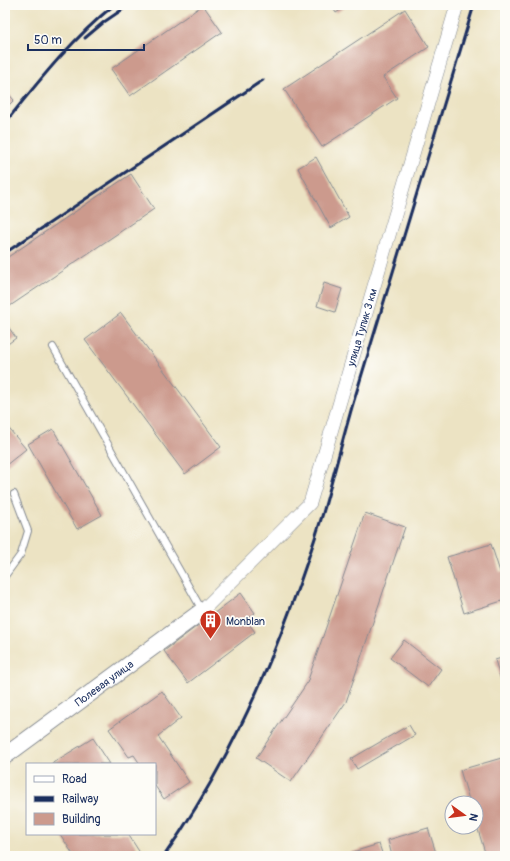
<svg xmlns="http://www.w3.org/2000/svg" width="510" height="861" viewBox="0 0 510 861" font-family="Pangolin,sans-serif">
<rect width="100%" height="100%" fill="#fdfcf7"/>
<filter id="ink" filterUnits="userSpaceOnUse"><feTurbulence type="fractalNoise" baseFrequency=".025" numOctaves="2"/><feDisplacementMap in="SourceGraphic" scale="8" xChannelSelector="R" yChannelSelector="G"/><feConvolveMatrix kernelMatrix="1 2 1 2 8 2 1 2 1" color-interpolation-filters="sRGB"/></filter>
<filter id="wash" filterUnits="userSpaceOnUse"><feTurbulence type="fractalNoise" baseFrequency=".012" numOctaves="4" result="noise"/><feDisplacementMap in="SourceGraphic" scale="16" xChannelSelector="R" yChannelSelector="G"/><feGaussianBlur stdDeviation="0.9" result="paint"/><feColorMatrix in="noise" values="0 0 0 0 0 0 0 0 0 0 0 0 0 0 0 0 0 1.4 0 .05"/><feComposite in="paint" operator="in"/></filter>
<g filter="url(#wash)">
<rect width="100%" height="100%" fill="#ece3c3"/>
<g id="blocks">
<g fill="#cc9a8d">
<polygon points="203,5 222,32 130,96 111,69"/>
<polygon points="331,5 348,5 336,13"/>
<polygon points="405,9 429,47 383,77 397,98 322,147 284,89"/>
<polygon points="5,90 14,100 5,109"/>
<polygon points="316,157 349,217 331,228 298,168"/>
<polygon points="131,174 154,209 7,308 5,305 5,259"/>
<polygon points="324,283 342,289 335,312 317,306"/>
<polygon points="121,313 221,447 185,474 85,340"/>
<polygon points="5,322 16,338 5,346"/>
<polygon points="5,424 26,449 5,466"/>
<polygon points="53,429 102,515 77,529 28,444"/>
<polygon points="365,513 405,527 346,702 291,782 256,758 307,683"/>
<polygon points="491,544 500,572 505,570 505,600 464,613 447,557"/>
<polygon points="241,593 255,613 246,620 255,632 188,683 164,651"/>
<polygon points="404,640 441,669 428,687 390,658"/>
<polygon points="505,657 505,694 495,660"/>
<polygon points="162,691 181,718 158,736 189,782 164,799 155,786 155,764 140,764 134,755 129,757 109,729"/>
<polygon points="409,725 415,735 357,769 351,759"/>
<polygon points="93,738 110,764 51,764"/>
<polygon points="505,757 505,856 486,856 476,823 476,803 470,803 460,770"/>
<polygon points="428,828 437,856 392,856 388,840"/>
<polygon points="60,834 128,834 142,856 74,856"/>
<polygon points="379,844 383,856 340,856"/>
</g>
</g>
</g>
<g filter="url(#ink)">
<use href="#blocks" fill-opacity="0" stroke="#848990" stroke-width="1"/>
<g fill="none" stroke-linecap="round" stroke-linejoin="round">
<defs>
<g id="service">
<polyline points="53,347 202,610"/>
<polyline points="5,576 21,554 28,531 14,494"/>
</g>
<g id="minor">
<path id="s1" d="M202,611L310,503L457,5"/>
</g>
<g id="tertiary">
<path id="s2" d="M5,756L202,611"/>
</g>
</defs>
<use href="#service" stroke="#848990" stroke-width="8"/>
<use href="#minor" stroke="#848990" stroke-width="14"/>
<use href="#tertiary" stroke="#848990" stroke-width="18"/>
<use href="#service" stroke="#fff" stroke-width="6"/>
<use href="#minor" stroke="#fff" stroke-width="13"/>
<use href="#tertiary" stroke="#fff" stroke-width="16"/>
<g stroke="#1b2f5e" stroke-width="3">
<polyline points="85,38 104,22 129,5"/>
<path d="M5,123C39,81 72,39 114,5"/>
<polyline points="5,253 263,80"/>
<path d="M164,856C238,751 285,635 323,513C333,478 342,442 352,407C393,273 434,139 474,5"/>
</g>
</g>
</g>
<defs>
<symbol id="building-pin" viewBox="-11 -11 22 30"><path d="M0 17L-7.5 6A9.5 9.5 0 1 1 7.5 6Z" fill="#c8321e" stroke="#fdfcf7"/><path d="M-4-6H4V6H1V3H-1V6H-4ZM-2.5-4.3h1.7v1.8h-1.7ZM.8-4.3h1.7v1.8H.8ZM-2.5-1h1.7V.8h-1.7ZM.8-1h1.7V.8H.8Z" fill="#fff"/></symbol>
</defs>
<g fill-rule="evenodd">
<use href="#building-pin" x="198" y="608" width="25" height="34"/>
</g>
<g text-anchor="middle" stroke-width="3.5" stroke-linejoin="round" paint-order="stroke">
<g font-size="11" fill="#1b2f5e" stroke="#fdfcf7">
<text dy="4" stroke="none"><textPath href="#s1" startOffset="336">улица Тупик 3 км</textPath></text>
<text dy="4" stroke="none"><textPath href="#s2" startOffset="123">Полевая улица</textPath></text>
</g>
<g font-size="11" fill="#1b2f5e" stroke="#fdfcf7" text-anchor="start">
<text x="226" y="625">Monblan</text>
</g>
</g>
<rect width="510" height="861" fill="none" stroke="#fdfcf7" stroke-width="20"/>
<rect x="26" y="763" width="130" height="72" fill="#fdfcf7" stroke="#a3aaba"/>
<rect x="34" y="776" width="20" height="6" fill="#ffffff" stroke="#a3aaba"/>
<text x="62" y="783" font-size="12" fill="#1b2f5e">Road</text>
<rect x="34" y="796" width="20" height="6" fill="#1b2f5e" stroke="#a3aaba"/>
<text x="62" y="803" font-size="12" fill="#1b2f5e">Railway</text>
<rect x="34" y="813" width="20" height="12" fill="#cc9a8d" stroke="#a3aaba"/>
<text x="62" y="823" font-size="12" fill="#1b2f5e">Building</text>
<g transform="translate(464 815) rotate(104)"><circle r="19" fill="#fdfcf7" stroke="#a3aaba"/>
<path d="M0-3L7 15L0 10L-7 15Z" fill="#c8321e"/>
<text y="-6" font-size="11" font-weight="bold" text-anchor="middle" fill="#1b2f5e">N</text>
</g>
<path d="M28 44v6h116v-6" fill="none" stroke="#1b2f5e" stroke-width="2"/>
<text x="34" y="44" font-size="12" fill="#1b2f5e" stroke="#fdfcf7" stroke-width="3" paint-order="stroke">50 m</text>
</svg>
